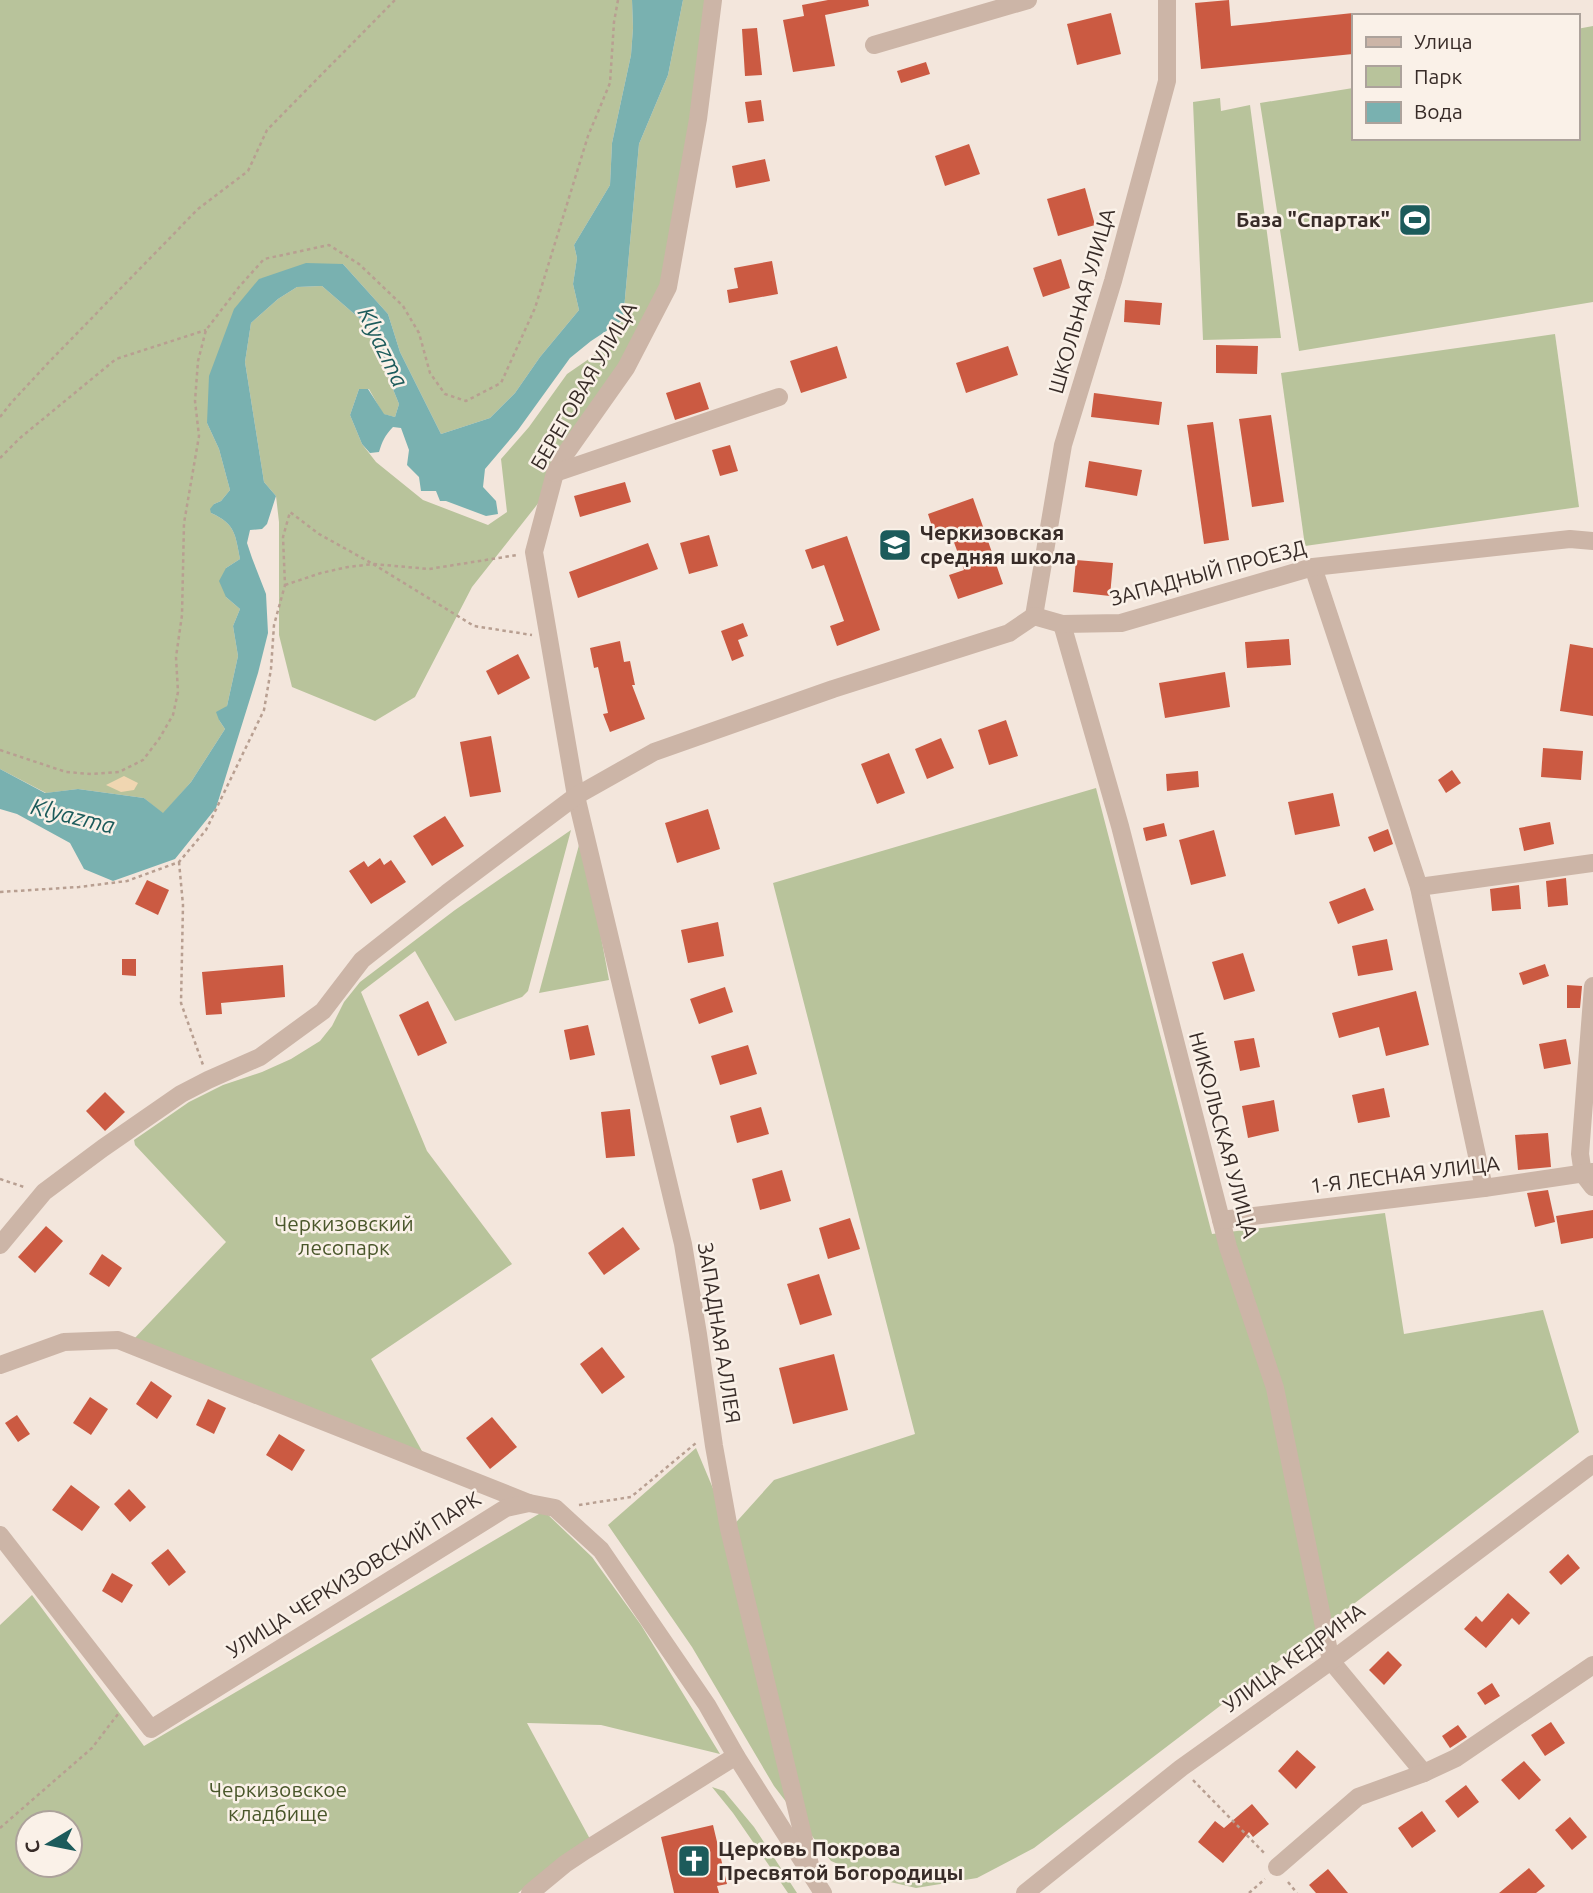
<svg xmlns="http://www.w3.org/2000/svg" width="1593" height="1893" viewBox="0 0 1593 1893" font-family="Ubuntu,sans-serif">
<rect width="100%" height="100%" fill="#f3e6dc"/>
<g fill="#b8c39b" fill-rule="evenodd">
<path d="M0,0H632L633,28L631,55L612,143L610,185L574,245L577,258L573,284L579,310L540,357L515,393L490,418L441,434L400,352L388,314L343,264L260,279L207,423L219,449L230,490L221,501L214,504L211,513C236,524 235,535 240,559L226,568V597L240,609L233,626L238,656L227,706L219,720L225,729L191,782L163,814L144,798L78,789L46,793L0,769Z"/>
<polygon points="683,0 711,0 668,287 570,463 472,587 415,697 375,721 292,687 279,635 279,522 276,496 264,482 245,362 251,323 278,299 297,287 322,286 367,325 399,404 395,417 383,414 369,389 359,389 350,415 362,444 376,462 423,500 488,525 507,512 501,459 529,427 567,374 599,352 623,320 639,144 668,75"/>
<polygon points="1593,26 1593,302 1299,351 1260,103 1353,88 1353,138 1577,138 1577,29"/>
<polygon points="1220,98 1221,111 1250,105 1281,338 1203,340 1193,102"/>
<polygon points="1555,334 1579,507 1305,546 1281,373"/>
<polygon points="1096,788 1212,1234 1385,1213 1404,1334 1543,1310 1579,1432 1034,1848 977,1878 916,1888 869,1877 831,1861 774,1786 692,1647 608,1525 696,1448 730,1529 774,1480 915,1434 773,883"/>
<polygon points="571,830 528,991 522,997 455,1021 415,951 361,992 427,1151 512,1264 371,1359 433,1471 133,1340 226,1242 135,1145 134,1140 189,1102 223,1085 262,1072 291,1059 320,1041 332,1026 344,1002 360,982 455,910"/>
<polygon points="582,834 609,980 539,993"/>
<path d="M544,1511L592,1557L641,1625L720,1754L601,1725L527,1723L590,1839L545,1870L518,1893H0V1625L32,1595L144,1746ZM28,1823H70V1865H28Z"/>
<polygon points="712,1787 724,1791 754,1827 797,1893 788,1893 733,1813"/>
</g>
<polygon fill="#f0d6b1" points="124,776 138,783 134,790 121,792 106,785"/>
<path fill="#79b1b0" d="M632,0H683L668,75L639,144L623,320L591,341L570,358L518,430L485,469L483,487L496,501L498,514L486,516L446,501H440L436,491H421L419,477L407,465L409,450L401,428L393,427C385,435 382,442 379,452L370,453L362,444L350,415L359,389H368L384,414L395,417L399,404L367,325L322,286L297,287L278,299L251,323L245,362L264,482L276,496L267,524L262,529L250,530L247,543L252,558L266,594L268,633L258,673L216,808L175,859L113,881L84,869L70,843L17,814L0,809V769L45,793L78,789L144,798L163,813L191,782L225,729L219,720L216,712L227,706L238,656L233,626L240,609L226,597L219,581L226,568L240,559C235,535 236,524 211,513L210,509L214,504L221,501L230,490L219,449L207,423L209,376L234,309L259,279L306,263L343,264L388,314L400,352L441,434L490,418L515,393L540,357L579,310L573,284L577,258L574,245L610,185L612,143L631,55L633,28Z"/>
<g fill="#cb5a42">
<polygon points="828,0 868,0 869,6 825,15 835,66 793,72 783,20 804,16 802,5"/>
<polygon points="1229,0 1231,26 1353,13 1353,54 1201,69 1195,3"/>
<polygon points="1111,13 1121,54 1077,65 1067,24"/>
<polygon points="757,28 762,75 745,76 742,29"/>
<polygon points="926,62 930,74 901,83 897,71"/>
<polygon points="761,100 764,121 748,123 745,102"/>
<polygon points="969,144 980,174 945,186 935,156"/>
<polygon points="765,159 770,181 736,188 732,166"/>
<polygon points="1085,188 1095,225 1058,236 1047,199"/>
<polygon points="1061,259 1070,288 1043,297 1033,268"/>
<polygon points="772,261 778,294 729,303 727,290 738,288 734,268"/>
<polygon points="1125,300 1162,303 1160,325 1124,322"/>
<polygon points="1216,345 1258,346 1257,374 1216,373"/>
<polygon points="837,346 847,378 801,393 790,361"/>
<polygon points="1008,346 1018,375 966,393 956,363"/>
<polygon points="700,382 709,409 675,420 666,393"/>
<polygon points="1094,393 1162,402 1159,425 1091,417"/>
<polygon points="1271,415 1284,502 1252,507 1239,419"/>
<polygon points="1213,422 1229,540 1204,544 1187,425"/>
<polygon points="730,445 738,471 720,476 712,450"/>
<polygon points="1089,461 1142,470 1137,496 1085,487"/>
<polygon points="625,482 631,502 580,517 574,496"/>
<polygon points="973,498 1003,584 958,599 949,575 964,570 951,534 936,539 928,514"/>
<polygon points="709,535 718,566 689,574 680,543"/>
<polygon points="847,536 880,630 837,646 830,626 844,621 824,565 812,569 805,550"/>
<polygon points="648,543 658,569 578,598 569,572"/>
<polygon points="1076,560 1113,563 1110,596 1073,592"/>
<polygon points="743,623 748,636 738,640 744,656 732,661 721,631"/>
<polygon points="1289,639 1291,665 1247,668 1245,642"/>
<polygon points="620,641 624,662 630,661 635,685 632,685 645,719 610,732 603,714 608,713 598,667 594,668 590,648"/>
<polygon points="1570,644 1593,648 1593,716 1560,711"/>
<polygon points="518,654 530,678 498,695 486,671"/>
<polygon points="1225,672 1230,707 1165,718 1159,683"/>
<polygon points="1006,720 1018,756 989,765 978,730"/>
<polygon points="491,736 501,792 470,797 460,742"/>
<polygon points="941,738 954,768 927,779 915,749"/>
<polygon points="1543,748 1583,751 1581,780 1541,777"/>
<polygon points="889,753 905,793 877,804 861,764"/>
<polygon points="1452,770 1461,783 1446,793 1438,780"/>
<polygon points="1198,771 1199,787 1167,791 1166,774"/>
<polygon points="1333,793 1340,826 1295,835 1288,802"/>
<polygon points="708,809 720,849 677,863 665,823"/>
<polygon points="445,816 464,846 432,866 413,836"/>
<polygon points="1550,822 1554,844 1524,851 1519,828"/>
<polygon points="1164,823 1167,836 1146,841 1143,828"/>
<polygon points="1388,829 1393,844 1374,852 1368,837"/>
<polygon points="1214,830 1226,876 1191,885 1179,840"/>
<polygon points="380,858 384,865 391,860 406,882 371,904 349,871 364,861 368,867"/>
<polygon points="1566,878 1568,905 1548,907 1546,881"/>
<polygon points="147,880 169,890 158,915 135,904"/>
<polygon points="1519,885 1521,909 1492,911 1490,889"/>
<polygon points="1365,888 1374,910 1338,924 1329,902"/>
<polygon points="718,922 724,956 688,963 681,930"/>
<polygon points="1387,939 1393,970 1358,976 1352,946"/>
<polygon points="1243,953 1255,991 1224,1000 1212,962"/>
<polygon points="122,959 136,959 136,976 122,975"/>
<polygon points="1545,964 1549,976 1523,985 1519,973"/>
<polygon points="283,965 285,997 221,1003 222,1014 206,1015 202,972"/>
<polygon points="1567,985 1582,986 1580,1008 1567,1008"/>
<polygon points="725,987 733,1012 699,1024 690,999"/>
<polygon points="1416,991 1429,1045 1386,1056 1379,1027 1339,1038 1332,1013"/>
<polygon points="428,1001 447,1043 418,1056 399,1015"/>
<polygon points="588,1025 595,1055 570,1060 564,1030"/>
<polygon points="1254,1038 1260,1067 1240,1071 1234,1041"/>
<polygon points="1566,1039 1571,1064 1544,1069 1539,1044"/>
<polygon points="748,1045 757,1074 720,1085 711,1056"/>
<polygon points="1384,1088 1390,1117 1358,1123 1352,1095"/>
<polygon points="105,1092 125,1112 105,1131 86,1111"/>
<polygon points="1274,1100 1279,1131 1248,1138 1242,1106"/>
<polygon points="761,1107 769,1134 737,1143 730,1116"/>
<polygon points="630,1109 635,1156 606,1158 601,1112"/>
<polygon points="1548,1133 1551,1167 1518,1170 1515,1135"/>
<polygon points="782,1170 791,1201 760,1210 752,1179"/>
<polygon points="1548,1190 1555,1222 1535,1227 1527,1193"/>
<polygon points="1593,1210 1593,1238 1561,1244 1556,1216"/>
<polygon points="850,1218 860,1249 828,1259 819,1228"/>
<polygon points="46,1226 63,1241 35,1273 18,1257"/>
<polygon points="623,1227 640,1249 604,1275 588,1253"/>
<polygon points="102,1254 122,1268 109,1287 89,1274"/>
<polygon points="819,1274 832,1315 800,1325 787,1284"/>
<polygon points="602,1347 625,1377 602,1394 580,1364"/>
<polygon points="834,1354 848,1410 793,1424 779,1368"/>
<polygon points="151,1381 172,1396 157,1419 136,1404"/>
<polygon points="90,1397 108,1409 91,1435 73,1423"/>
<polygon points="208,1399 226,1408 214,1434 196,1425"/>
<polygon points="17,1415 30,1434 18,1442 5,1423"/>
<polygon points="492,1417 517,1447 490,1469 466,1438"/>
<polygon points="279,1434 305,1450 292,1471 266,1455"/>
<polygon points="71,1485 100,1507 82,1531 52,1510"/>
<polygon points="129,1489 146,1507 130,1522 114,1504"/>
<polygon points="168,1549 186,1572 169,1586 151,1563"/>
<polygon points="1568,1554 1580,1568 1561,1585 1549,1572"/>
<polygon points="112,1573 133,1585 122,1603 102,1591"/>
<polygon points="1508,1593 1530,1613 1519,1625 1512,1618 1486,1648 1464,1629 1476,1616 1482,1622"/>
<polygon points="1388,1651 1402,1665 1384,1685 1369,1670"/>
<polygon points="1492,1683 1500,1696 1485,1705 1477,1693"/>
<polygon points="1551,1722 1565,1743 1545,1756 1531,1735"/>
<polygon points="1458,1725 1467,1737 1450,1748 1442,1736"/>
<polygon points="1297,1750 1316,1767 1296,1789 1278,1771"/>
<polygon points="1524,1761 1541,1780 1519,1800 1501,1780"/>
<polygon points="1466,1785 1479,1802 1458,1818 1445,1801"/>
<polygon points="1252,1804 1269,1824 1253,1837 1249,1832 1223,1863 1198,1842 1215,1821 1224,1828"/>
<polygon points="1422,1811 1436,1831 1412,1848 1398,1828"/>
<polygon points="1570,1817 1587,1837 1572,1850 1555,1830"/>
<polygon points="713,1825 727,1884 717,1886 719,1893 674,1893 661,1837"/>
<polygon points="1529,1868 1545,1886 1536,1893 1499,1893"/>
<polygon points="1328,1869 1348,1893 1316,1893 1309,1885"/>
</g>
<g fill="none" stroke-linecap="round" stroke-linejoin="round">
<g stroke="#b89f91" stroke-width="2.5" stroke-dasharray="3.5 3.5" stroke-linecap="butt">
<polyline points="0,417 11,403 49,362 198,209 248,171 267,130 395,0"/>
<polyline points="0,458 20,438 116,359 206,330"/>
<polyline points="285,585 321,573 348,567 373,564 474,626 532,635"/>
<polyline points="0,750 66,772 91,774 119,772 143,760 159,739 173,715 178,692 176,657 182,615 184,523 199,436 195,401 198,361 206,330 239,287 264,259 329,245 359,264 403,306 419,333 430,373 445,394 466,401 501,383 535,308 588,136 610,83 614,22 618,0"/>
<polyline points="179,862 183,905 181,1003 203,1065"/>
<polyline points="0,892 79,887 127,881 179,862 206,830 264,710 271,669 274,625 285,585 283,537 290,512 319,534 373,564 429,569 517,555"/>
<polyline points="0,1179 24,1187"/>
<polyline points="579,1505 631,1497 696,1443"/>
<polyline points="1193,1780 1266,1855"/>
<polyline points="0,1828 92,1748 118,1714"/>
<polyline points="1288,1882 1297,1893"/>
<polyline points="1249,1893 1265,1879"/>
</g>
<g stroke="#ccb5a7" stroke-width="18">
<polyline points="713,0 698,119 668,287 626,368 566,453 555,473 534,552 576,796 683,1244 698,1334 714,1446 729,1529 813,1877"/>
<polyline points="874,45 1028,0"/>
<polyline points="555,473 779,397"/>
<polyline points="1313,567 1419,887 1484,1188"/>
<polyline points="1034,616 1063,445 1113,281 1167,81 1167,0"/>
<polyline points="1062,624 1120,826 1228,1247 1275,1388 1331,1661 1424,1773 1456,1758 1593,1665"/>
<polyline points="1419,887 1593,863"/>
<polyline points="1593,986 1580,1154 1583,1174 1593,1187"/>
<polyline points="1221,1220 1484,1188 1593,1172"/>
<polyline points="0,1245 44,1192 103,1148 181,1094 208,1080 260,1057 323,1011 362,960 447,893 576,796 654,752 833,689 1009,633 1034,616 1062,624 1121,623 1313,567 1570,539 1593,541"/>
<polyline points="0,1365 64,1342 118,1340 529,1503"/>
<polyline points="0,1535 151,1729 506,1508 529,1503 555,1508 601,1550 707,1705 736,1756 823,1893"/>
<polyline points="1277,1867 1358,1797 1424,1773"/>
<polyline points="530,1893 565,1864 586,1850 736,1756"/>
<polyline points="1025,1893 1181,1768 1331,1661 1593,1464"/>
</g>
</g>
<defs>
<symbol id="stadium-square" viewBox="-11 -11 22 22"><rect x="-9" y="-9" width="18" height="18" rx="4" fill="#1c5b5b" stroke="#faf1e8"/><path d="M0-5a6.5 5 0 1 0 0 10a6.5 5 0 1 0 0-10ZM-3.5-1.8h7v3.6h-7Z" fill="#fff"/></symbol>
<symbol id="school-square" viewBox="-11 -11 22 22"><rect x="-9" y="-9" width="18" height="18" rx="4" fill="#1c5b5b" stroke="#faf1e8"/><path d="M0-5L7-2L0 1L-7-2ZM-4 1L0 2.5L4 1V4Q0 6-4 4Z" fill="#fff"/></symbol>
<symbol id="church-square" viewBox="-11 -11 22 22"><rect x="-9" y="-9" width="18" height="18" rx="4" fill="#1c5b5b" stroke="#faf1e8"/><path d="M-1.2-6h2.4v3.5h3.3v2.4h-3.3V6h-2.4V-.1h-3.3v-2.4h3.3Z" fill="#fff"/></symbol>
</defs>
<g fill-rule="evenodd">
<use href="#stadium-square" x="1396" y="201" width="38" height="38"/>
<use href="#school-square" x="876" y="526" width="38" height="38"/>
<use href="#church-square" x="675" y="1842" width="38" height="38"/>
</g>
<g text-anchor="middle" stroke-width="5" stroke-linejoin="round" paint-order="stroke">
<g font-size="21" font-weight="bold" fill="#382c28" stroke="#faf1e8" text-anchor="start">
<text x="1390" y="227" text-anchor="end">База "Спартак"</text>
<text x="920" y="540">Черкизовская<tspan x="920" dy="24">средняя школа</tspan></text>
<text x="718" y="1856">Церковь Покрова<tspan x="718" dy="24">Пресвятой Богородицы</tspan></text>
</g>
<g font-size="21" fill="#382c28" stroke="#faf1e8">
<text transform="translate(1082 301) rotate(-74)" y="7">ШКОЛЬНАЯ УЛИЦА</text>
<text transform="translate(584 386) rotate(-60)" y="7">БЕРЕГОВАЯ УЛИЦА</text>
<text transform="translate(1208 573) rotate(-15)" y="7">ЗАПАДНЫЙ ПРОЕЗД</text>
<text transform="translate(1223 1135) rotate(75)" y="7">НИКОЛЬСКАЯ УЛИЦА</text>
<text transform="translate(1405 1175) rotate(-7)" y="7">1-Я ЛЕСНАЯ УЛИЦА</text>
<text transform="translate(719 1333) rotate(81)" y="7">ЗАПАДНАЯ АЛЛЕЯ</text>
<text transform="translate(354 1575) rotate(-32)" y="7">УЛИЦА ЧЕРКИЗОВСКИЙ ПАРК</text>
<text transform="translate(1294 1658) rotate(-36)" y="7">УЛИЦА КЕДРИНА</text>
</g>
<g font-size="21" fill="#4a572b" stroke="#faf1e8">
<text x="344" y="1231">Черкизовский<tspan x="344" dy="24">лесопарк</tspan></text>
<text x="278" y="1797">Черкизовское<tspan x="278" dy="24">кладбище</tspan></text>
</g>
<g font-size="23" font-style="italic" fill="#1c5b5b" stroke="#faf1e8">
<text transform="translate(383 347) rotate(64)" y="8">Klyazma</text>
<text transform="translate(73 816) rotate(14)" y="8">Klyazma</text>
</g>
</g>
<rect x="1352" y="14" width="228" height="126" fill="#faf1e8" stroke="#aca29b" stroke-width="2"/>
<rect x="1366" y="37" width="35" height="10" fill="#ccb5a7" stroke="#aca29b" stroke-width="2"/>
<text x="1414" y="49" font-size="21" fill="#382c28">Улица</text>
<rect x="1366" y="66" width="35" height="21" fill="#b8c39b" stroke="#aca29b" stroke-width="2"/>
<text x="1414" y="84" font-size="21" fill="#382c28">Парк</text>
<rect x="1366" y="102" width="35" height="21" fill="#79b1b0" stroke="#aca29b" stroke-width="2"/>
<text x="1414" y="119" font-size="21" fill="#382c28">Вода</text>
<g transform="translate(49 1844) rotate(260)"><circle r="33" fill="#faf1e8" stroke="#aca29b" stroke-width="2"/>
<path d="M0-5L12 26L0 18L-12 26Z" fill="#1c5b5b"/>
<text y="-10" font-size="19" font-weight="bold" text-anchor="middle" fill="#382c28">С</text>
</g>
</svg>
